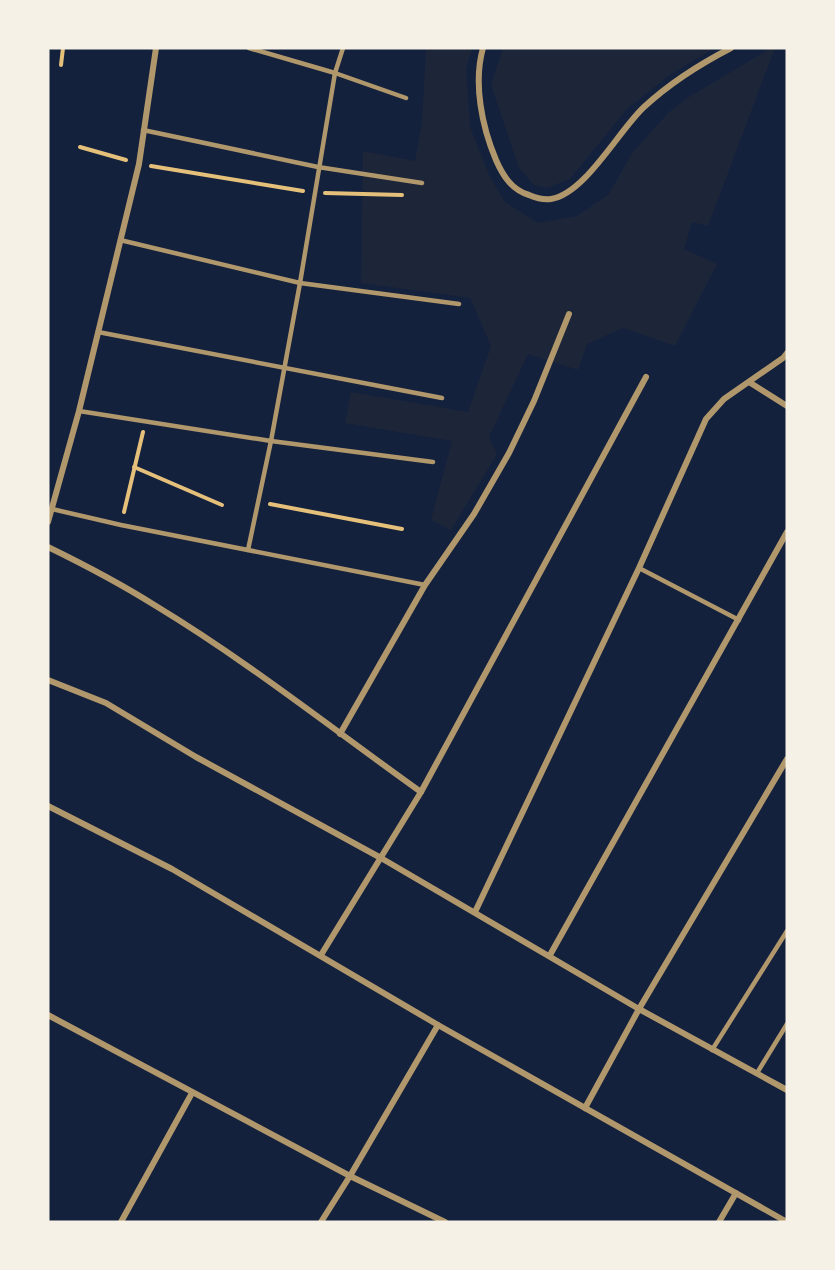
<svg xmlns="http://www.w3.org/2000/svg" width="835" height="1270" viewBox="0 0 835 1270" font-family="'Titillium Web',sans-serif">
<rect width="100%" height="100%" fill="#14213d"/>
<g fill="#1d2539">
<polygon points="426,48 472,48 466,69 470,127 490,177 505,202 538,223 577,216 609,194 632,153 669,112 689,97 771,48 775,48 708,226 692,222 684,249 717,264 675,346 623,328 587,344 578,370 528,354 489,437 497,454 451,530 431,520 452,441 345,423 351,392 468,412 491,346 470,298 361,283 363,151 415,161 422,122"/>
<polygon points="503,48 715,48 671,74 627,109 570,179 547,188 534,185 519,168 491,85"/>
</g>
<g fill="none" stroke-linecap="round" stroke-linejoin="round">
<g stroke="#e5c07b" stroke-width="4">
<polyline points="61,65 63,48"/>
<polyline points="80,147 126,160"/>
<polyline points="151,166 303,191"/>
<polyline points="325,193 402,195"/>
<polyline points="134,467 222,505"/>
<polyline points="270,504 402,529"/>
<polyline points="124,512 143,432"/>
</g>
<g stroke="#b1986c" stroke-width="4.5">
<polyline points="249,48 335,73 406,98"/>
<polyline points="143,130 318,167 422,183"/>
<polyline points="120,240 300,283 459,304"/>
<polyline points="98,332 442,398"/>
<polyline points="79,411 271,441 433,462"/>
<polyline points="52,509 121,525 425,585"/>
<polyline points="248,550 271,441 300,283 335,73 343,48"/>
<polyline points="639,568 739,620"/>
<polyline points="712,1050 787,931"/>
<polyline points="757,1073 787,1024"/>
</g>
<g stroke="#b1986c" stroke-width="6">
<path d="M483,48C473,83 482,127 496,160C503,176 512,190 529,195C536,198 544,200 551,199C585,194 619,130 644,107C670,83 700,64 731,48"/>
<polyline points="749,382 787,406"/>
<polyline points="48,522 79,411 139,164 156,48"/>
<path d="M48,547C85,565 121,584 156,606C247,661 334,730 421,792"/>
<polyline points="48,680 106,703 196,757 381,858 639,1009 787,1090"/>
<polyline points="340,734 425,585 474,514 509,453 534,401 569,314"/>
<polyline points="48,806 172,869 438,1025 787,1222"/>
<polyline points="475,912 639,568 706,419 724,399 783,358 787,353"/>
<polyline points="321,955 421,792 646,377"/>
<polyline points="550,955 787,532"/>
<polyline points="48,1015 350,1176 445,1222"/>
<polyline points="585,1108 639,1009 787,759"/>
<polyline points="121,1222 192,1093"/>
<polyline points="321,1222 350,1176 438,1025"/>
<polyline points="719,1222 736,1193"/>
</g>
</g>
<rect width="835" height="1270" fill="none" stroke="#f6f1e7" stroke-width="99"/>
</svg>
